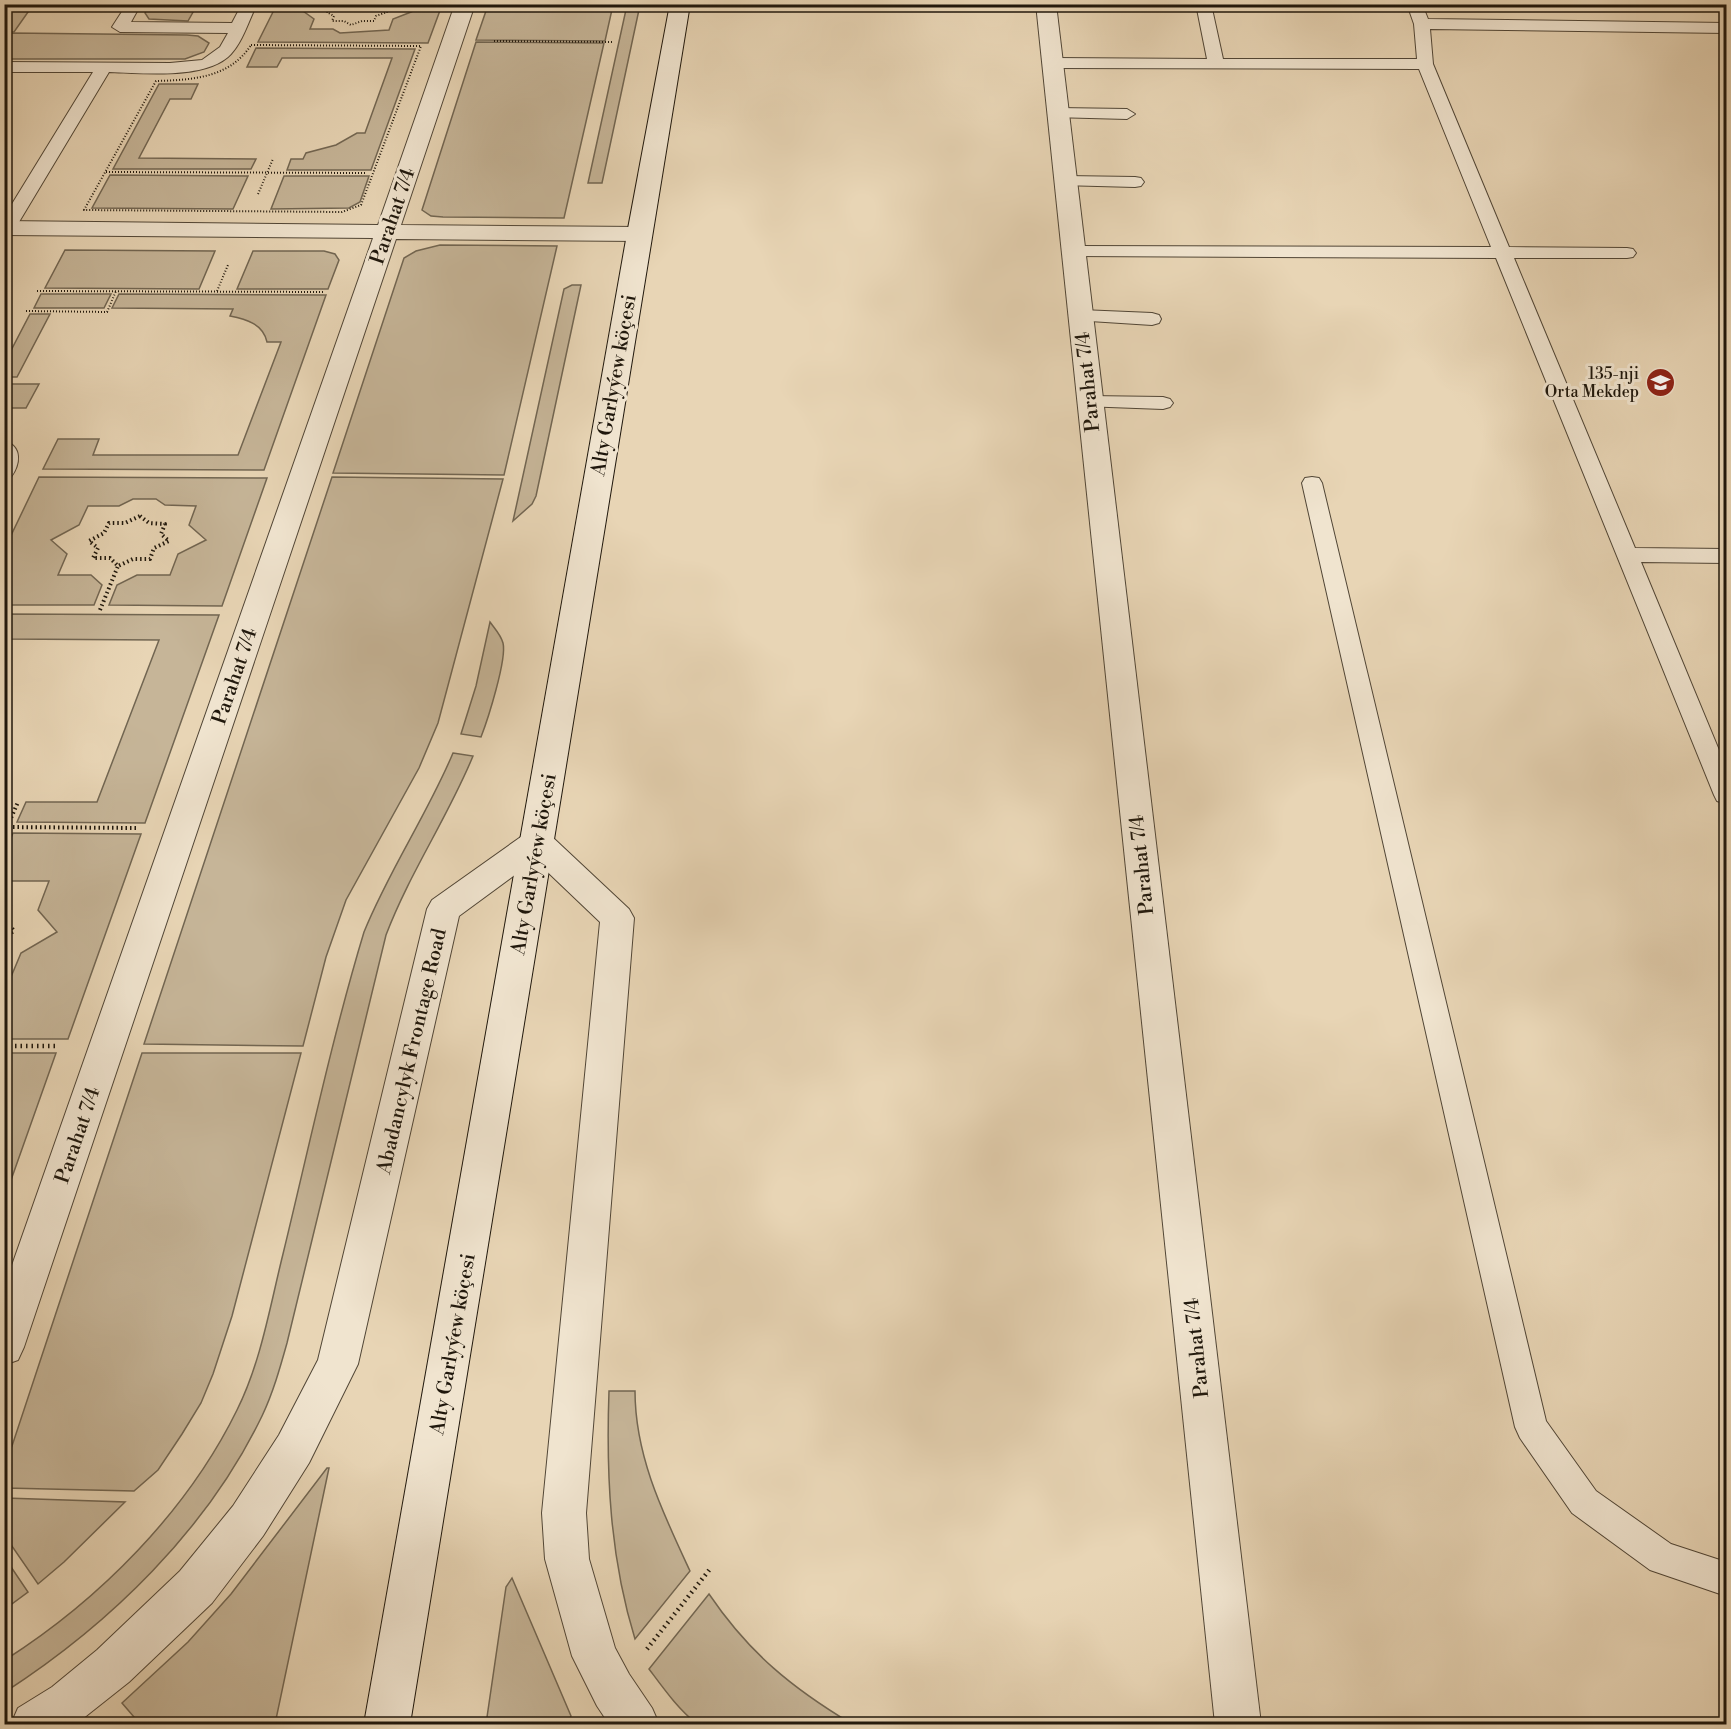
<svg xmlns="http://www.w3.org/2000/svg" width="1731" height="1729" viewBox="0 0 1731 1729" font-family="'Libre Bodoni',serif">
<rect width="100%" height="100%" fill="#e8d5b5"/>
<filter id="stains"><feTurbulence type="fractalNoise" baseFrequency=".00333" numOctaves="4"/><feColorMatrix values="0 0 0 0 .2 0 0 0 0 .09 0 0 0 0 .02 0 0 0 .5 -.17"/></filter>
<radialGradient id="worn" r=".72"><stop offset=".6" stop-color="#630" stop-opacity="0"/><stop offset="1" stop-color="#630" stop-opacity=".3"/></radialGradient>
<g fill="#c6b598" stroke="#726652" stroke-width="1.5">
<polygon points="5,4 33,5 14,32 5,32"/>
<polygon points="150,4 197,4 197,5 188,21 149,19 145,13"/>
<polygon points="277,4 321,5 303,11 314,19 310,29 333,29 340,33 389,30 393,19 411,12 399,5 442,5 428,43 258,42"/>
<polygon points="488,5 488,4 613,5 605,41 476,40"/>
<polygon points="627,5 640,5 602,183 588,183"/>
<polygon points="10,33 187,35 198,36 209,43 204,52 185,59 5,59 5,42"/>
<polygon points="476,42 604,43 564,218 443,217 431,216 422,210"/>
<polygon points="256,48 415,49 371,170 287,170 291,159 303,159 306,153 336,145 357,133 365,133 392,58 282,58 277,67 247,67"/>
<polygon points="159,84 198,84 191,99 170,99 139,158 256,159 251,169 113,169"/>
<polygon points="110,175 248,176 233,209 92,208"/>
<polygon points="284,176 369,176 360,202 349,208 271,209"/>
<polygon points="440,245 557,246 504,475 333,473 404,258 416,251"/>
<polygon points="65,250 215,251 199,289 45,288"/>
<polygon points="253,251 324,251 335,254 339,260 328,289 237,289"/>
<polygon points="572,285 581,285 536,496 532,504 513,521 564,289"/>
<polygon points="41,294 111,294 104,308 34,308"/>
<path d="M119,294L326,295L264,470L43,469L58,439H99L93,455H238L281,342H267C263,324 246,319 230,316L233,309L112,308Z"/>
<polygon points="30,314 50,314 17,377 5,377 5,362"/>
<polygon points="5,384 39,384 26,408 5,408"/>
<polygon points="39,477 267,478 222,606 109,605 117,585 137,575 170,575 178,554 206,540 189,525 196,506 165,505 156,499 133,499 119,506 88,506 79,525 51,540 67,554 58,575 91,575 102,585 94,605 5,605 5,548"/>
<polygon points="332,477 503,479 438,723 419,768 346,900 326,957 303,1046 144,1044"/>
<polygon points="5,614 219,615 145,823 17,822 26,802 97,802 159,640 5,639"/>
<path d="M490,622C495,629 501,635 503,643C507,659 488,719 481,737L461,734L476,686Z"/>
<path d="M453,753L473,756C448,817 410,872 386,935L287,1343C280,1368 273,1393 262,1416C207,1530 110,1624 5,1692V1660C99,1600 187,1512 237,1410C261,1362 270,1306 283,1254C309,1147 332,1038 364,932C389,870 427,815 453,753Z"/>
<polygon points="13,833 141,834 68,1039 5,1039 5,984 8,984 21,953 57,932 38,910 49,881 11,881 5,873 5,852"/>
<polygon points="5,1053 56,1053 5,1197 4,1053"/>
<polygon points="142,1053 301,1053 232,1316 213,1374 201,1403 182,1434 158,1470 134,1491 5,1488 5,1459 12,1446"/>
<path d="M609,1391H635C635,1456 663,1513 690,1571L635,1639C610,1558 606,1475 609,1391Z"/>
<polygon points="327,1468 329,1468 275,1724 140,1724 122,1703 188,1642 231,1594"/>
<polygon points="4,1498 5,1498 125,1502 64,1562 38,1584 5,1536"/>
<polygon points="5,1558 28,1592 5,1609 4,1609"/>
<polygon points="512,1578 571,1716 567,1724 486,1724 506,1587"/>
<path d="M709,1594C749,1653 792,1688 852,1724H697C678,1709 664,1689 649,1669Z"/>
</g>
<g fill="none" stroke-linecap="round" stroke-linejoin="round">
<defs>
<g id="lane">
<path d="M141,4L131,22L232,23L242,4H257C249,20 243,41 231,54C207,80 143,73 109,72L13,232L10,236L4,237V217L93,72H4V62L170,63L202,60L220,47L228,33L120,32L112,27L123,10H49L41,5Z"/>
<polygon points="1196,4 1211,4 1223,59 1417,59 1414,24 1407,4 1422,4 1428,19 1726,23 1726,33 1430,29 1433,64 1509,247 1627,248 1633,249 1636,253 1633,257 1627,258 1514,258 1635,548 1726,549 1726,563 1641,562 1726,767 1726,804 1717,801 1714,795 1496,258 1074,256 1068,255 1065,251 1068,247 1074,246 1491,247 1419,69 1053,68 1045,63 1053,58 1207,59"/>
<polygon points="1058,108 1127,109 1135,114 1127,119 1052,117 1050,113"/>
<polygon points="1066,176 1135,177 1141,178 1144,182 1141,186 1135,187 1060,185 1057,181 1060,177"/>
<polygon points="1081,310 1152,313 1159,315 1161,319 1159,323 1152,325 1074,320 1072,316 1074,312"/>
<polygon points="1089,396 1163,397 1170,399 1173,403 1170,407 1163,409 1082,406 1079,402 1082,398"/>
<path d="M4,441C23,446 20,465 11,477L4,479Z"/>
<polygon points="1312,477 1319,478 1322,483 1546,1421 1596,1491 1671,1544 1726,1562 1726,1596 1650,1570 1572,1513 1520,1438 1515,1427 1302,483 1305,478"/>
</g>
<g id="street">
<polygon points="455,4 475,4 401,225 639,227 647,229 651,234 647,239 639,241 396,239 24,1347 18,1360 4,1365 4,1288 373,238 4,235 4,221 378,225"/>
<polygon points="1036,4 1056,4 1261,1724 1215,1724"/>
<polygon points="537,830 549,834 629,909 634,918 586,1513 589,1559 615,1648 629,1674 652,1708 659,1724 609,1724 597,1706 572,1656 545,1559 542,1513 600,922 535,860 459,916 358,1364 309,1463 263,1536 212,1603 129,1682 76,1724 11,1724 18,1708 52,1687 97,1650 180,1571 233,1506 279,1435 318,1360 427,909 432,900 525,834"/>
</g>
<polygon id="secondary" points="670,4 690,4 410,1724 364,1724 627,234"/>
</defs>
<use href="#lane" stroke="#514636" stroke-width="2"/>
<use href="#street" stroke="#514636" stroke-width="2"/>
<use href="#secondary" stroke="#1f170c" stroke-width="2"/>
<g stroke="#1f170c" stroke-width="2" stroke-dasharray="1 2" stroke-linecap="butt">
<polyline points="339,4 338,8 327,12 334,16 332,21 344,21 351,25 362,21 374,21 376,16 387,12 380,8 381,4"/>
<polyline points="494,41 612,42"/>
<path d="M251,45L421,46L361,205L342,212L84,210L156,81C192,80 230,78 251,45Z"/>
<polyline points="106,172 365,173"/>
<polyline points="258,194 273,159"/>
<polyline points="37,291 325,292"/>
<polyline points="217,291 228,265"/>
<polyline points="26,311 107,312 116,291"/>
</g>
<g stroke="#1f170c" stroke-width="4" stroke-dasharray="1.5 3" stroke-linecap="butt">
<polygon points="140,516 149,523 165,524 161,534 169,541 154,548 150,559 133,559 118,566 110,558 93,558 98,548 89,541 104,533 109,523 125,523"/>
<polyline points="100,610 118,566"/>
<polyline points="4,827 137,828"/>
<polyline points="4,834 18,802"/>
<polyline points="4,903 11,903 5,919 14,931 4,937"/>
</g>
<g stroke="#1f170c" stroke-width="4.5" stroke-dasharray="1.5 4" stroke-linecap="butt">
<polyline points="4,1046 58,1046"/>
<polyline points="647,1649 710,1569"/>
</g>
<use href="#lane" fill="#f0e4cf" fill-rule="evenodd"/>
<use href="#street" fill="#f0e4cf" fill-rule="evenodd"/>
<use href="#secondary" fill="#f0e4cf" fill-rule="evenodd"/>
</g>
<defs>
<symbol id="school-disc" viewBox="-11 -11 22 22"><circle r="9.5" fill="#8f2418" stroke="#f0e4cf"/><path d="M0-5L7-2L0 1L-7-2ZM-4 1L0 2.5L4 1V4Q0 6-4 4Z" fill="#fff"/></symbol>
</defs>
<g fill-rule="evenodd">
<use href="#school-disc" x="1644" y="366" width="33" height="33"/>
</g>
<g text-anchor="middle" stroke-width="6" stroke-linejoin="round" paint-order="stroke">
<g font-size="16" fill="#1f170c" stroke="#f0e4cf" text-anchor="end">
<text x="1639" y="379">135-nji<tspan x="1639" dy="18">Orta Mekdep</tspan></text>
</g>
<g font-size="20" fill="#1f170c" stroke="#f0e4cf">
<text transform="translate(392 216) rotate(-71)" y="7">Parahat 7/4</text>
<text transform="translate(1087 382) rotate(-96)" y="7">Parahat 7/4</text>
<text transform="translate(613 385) rotate(-80)" y="7">Alty Garlyýew köçesi</text>
<text transform="translate(234 676) rotate(-71)" y="7">Parahat 7/4</text>
<text transform="translate(533 864) rotate(-80)" y="7">Alty Garlyýew köçesi</text>
<text transform="translate(1141 865) rotate(-96)" y="7">Parahat 7/4</text>
<text transform="translate(411 1051) rotate(-77)" y="7">Abadancylyk Frontage Road</text>
<text transform="translate(77 1135) rotate(-71)" y="7">Parahat 7/4</text>
<text transform="translate(452 1344) rotate(-80)" y="7">Alty Garlyýew köçesi</text>
<text transform="translate(1196 1348) rotate(-96)" y="7">Parahat 7/4</text>
</g>
</g>
<rect width="1731" height="1729" fill="none" stroke="#e8d5b5" stroke-width="24"/>
<rect x="6" y="6" width="1719" height="1717" fill="none" stroke="#1f170c" stroke-width="3"/>
<rect x="12" y="12" width="1707" height="1705" fill="none" stroke="#1f170c" stroke-width="1.5"/>
<rect width="100%" height="100%" filter="url(#stains)"/>
<rect width="100%" height="100%" fill="url(#worn)"/>
</svg>
